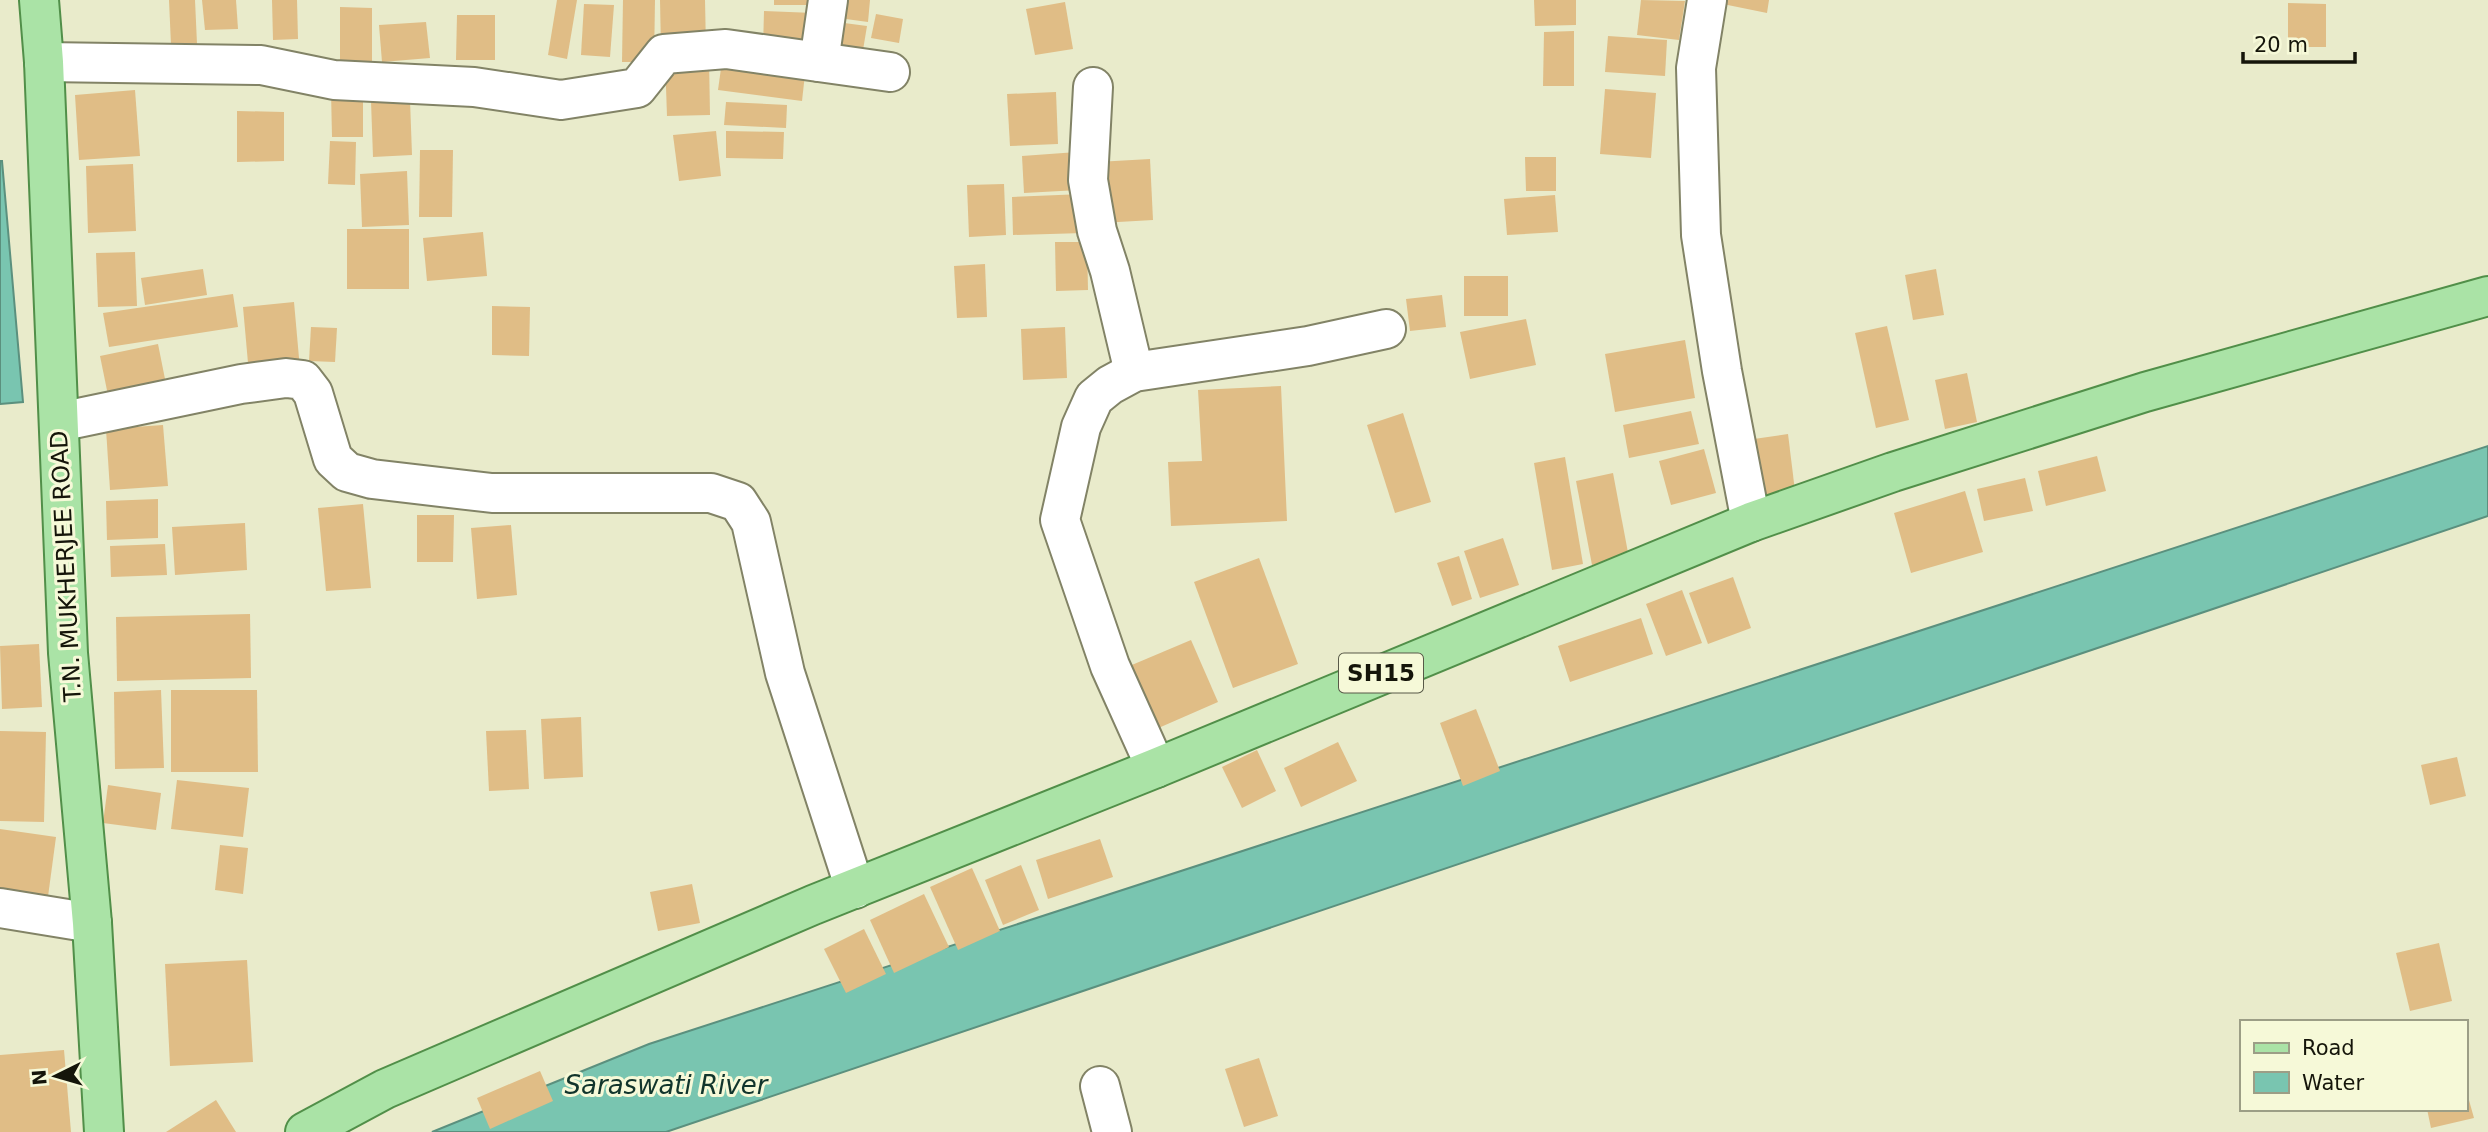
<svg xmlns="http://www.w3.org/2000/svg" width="2488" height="1132" viewBox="0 0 2488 1132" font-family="'DejaVu Sans',sans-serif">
<rect width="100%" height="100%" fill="#e9ebcb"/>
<g fill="#79c5b0" stroke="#5b907e" stroke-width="2">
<polygon points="0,161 2,161 23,402 0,404"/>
<polygon points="2488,446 2488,516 666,1132 432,1132 649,1044"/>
</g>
<g fill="#e0bd86">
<polygon points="169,0 195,0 197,44 171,45"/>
<polygon points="202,0 236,0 238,29 205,30"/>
<polygon points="272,0 297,0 298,39 273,40"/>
<polygon points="557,0 577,0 567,59 548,55"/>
<polygon points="623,0 655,0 654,62 622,62"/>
<polygon points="660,0 705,0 706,49 661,50"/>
<rect x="774" y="0" width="44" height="5"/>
<polygon points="833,0 870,0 868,22 831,17"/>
<polygon points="1534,0 1576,0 1576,25 1535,26"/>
<polygon points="1641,0 1685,1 1679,40 1637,35"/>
<polygon points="1714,0 1769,0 1767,13 1713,2"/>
<polygon points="1065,2 1073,49 1035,55 1026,9"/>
<polygon points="2288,3 2326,4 2326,47 2288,47"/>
<polygon points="584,4 614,5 610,57 581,55"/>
<polygon points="340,7 372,8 372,65 340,64"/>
<polygon points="764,11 814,13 813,50 763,48"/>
<polygon points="876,14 903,19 899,43 871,38"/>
<polygon points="457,15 495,15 495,60 456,60"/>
<polygon points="829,21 867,26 862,56 825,50"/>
<polygon points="426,22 430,58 382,62 379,25"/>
<polygon points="1574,31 1574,86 1543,86 1544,32"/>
<polygon points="1608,36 1667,40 1665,76 1605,72"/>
<polygon points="723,54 806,65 802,101 718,90"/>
<polygon points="665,58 709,58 710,115 667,116"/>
<polygon points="1605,89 1656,93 1651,158 1600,154"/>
<polygon points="135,90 140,156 79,160 75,95"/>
<polygon points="331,91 363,91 363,137 332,137"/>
<polygon points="1056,92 1058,144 1010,146 1007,94"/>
<polygon points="410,100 412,155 373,157 371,101"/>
<polygon points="726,102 787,105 786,128 724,125"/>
<polygon points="237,111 284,112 284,161 237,162"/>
<polygon points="716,131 721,176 679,181 673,135"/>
<polygon points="726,131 784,132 783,159 726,158"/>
<polygon points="330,141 356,142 355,185 328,184"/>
<polygon points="420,150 453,150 452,217 419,217"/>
<polygon points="1077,152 1079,190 1024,193 1022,156"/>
<polygon points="1525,157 1556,157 1556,191 1526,191"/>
<polygon points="1150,159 1153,220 1101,223 1097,162"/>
<polygon points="133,164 136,231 88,233 86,166"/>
<polygon points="407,171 409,225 362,227 360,174"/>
<polygon points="1004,184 1006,235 969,237 967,185"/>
<polygon points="1083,194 1084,233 1013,235 1012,197"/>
<polygon points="1555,195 1558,232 1507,235 1504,199"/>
<rect x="347" y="229" width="62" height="60"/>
<polygon points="483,232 487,276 427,281 423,238"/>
<polygon points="1055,242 1087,242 1088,290 1056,291"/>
<polygon points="135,252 137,306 98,307 96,253"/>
<polygon points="985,264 987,317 957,318 954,266"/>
<polygon points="203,269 207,295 145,305 141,278"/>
<polygon points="1936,269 1944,315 1913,320 1905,275"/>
<rect x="1464" y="276" width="44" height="40"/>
<polygon points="233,294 238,327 109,347 103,313"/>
<polygon points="1442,295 1446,327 1410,331 1406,299"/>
<polygon points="294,302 300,369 249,374 243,307"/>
<polygon points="492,306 530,307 529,356 492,355"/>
<polygon points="1526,319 1536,365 1470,379 1460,332"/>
<polygon points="1887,326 1909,420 1876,428 1855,333"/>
<polygon points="311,327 337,328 335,362 309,361"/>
<polygon points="1065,327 1067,378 1023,380 1021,329"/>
<polygon points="1685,340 1695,398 1615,412 1605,354"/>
<polygon points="158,344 168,394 110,405 100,356"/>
<polygon points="1967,373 1977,422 1945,429 1935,380"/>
<polygon points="1281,386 1287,521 1171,526 1168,462 1202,461 1198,390"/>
<polygon points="1691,411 1699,444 1629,458 1623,425"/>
<polygon points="1403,413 1431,502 1395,513 1367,425"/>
<polygon points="163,425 168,486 110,490 106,429"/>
<polygon points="1788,434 1795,491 1755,497 1747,440"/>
<polygon points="1704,449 1716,493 1671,505 1659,461"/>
<polygon points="2097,456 2106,491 2046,506 2038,471"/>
<polygon points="1565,457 1583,564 1552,570 1534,463"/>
<polygon points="1613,473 1629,558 1592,565 1576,481"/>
<polygon points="2025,478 2033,511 1984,521 1977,489"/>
<polygon points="1965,491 1983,552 1911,573 1894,513"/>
<polygon points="158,499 158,538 107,540 106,501"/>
<polygon points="363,504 371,588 326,591 318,508"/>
<polygon points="417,515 454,515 453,562 417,562"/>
<polygon points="245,523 247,570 175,575 172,527"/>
<polygon points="511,525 517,595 477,599 471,528"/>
<polygon points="1503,538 1519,585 1480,598 1464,551"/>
<polygon points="165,544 167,575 111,577 110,546"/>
<polygon points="1459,556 1472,599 1452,606 1437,563"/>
<polygon points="1259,558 1298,664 1233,688 1194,582"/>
<polygon points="1733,577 1751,628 1708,644 1689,593"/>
<polygon points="1682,590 1702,643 1666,656 1646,604"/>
<polygon points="250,614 251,678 117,681 116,617"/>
<polygon points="1641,618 1653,654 1570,682 1558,646"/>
<polygon points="1191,640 1218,702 1147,733 1120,670"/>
<polygon points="39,644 42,707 2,709 0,646"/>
<polygon points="161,690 164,768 115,769 114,692"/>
<polygon points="171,690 257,690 258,772 171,772"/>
<polygon points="1476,709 1500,771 1463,786 1440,723"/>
<polygon points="581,717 583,777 544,779 541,719"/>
<polygon points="526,730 529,789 489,791 486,731"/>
<polygon points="0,731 46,732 44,822 0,821"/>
<polygon points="1338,742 1357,781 1301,807 1284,768"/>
<polygon points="1257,750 1276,791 1242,808 1222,767"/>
<polygon points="2457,757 2466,796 2430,805 2421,765"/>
<polygon points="177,780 249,788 243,837 171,829"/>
<polygon points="108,785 161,793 156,830 103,823"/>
<polygon points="0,829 56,837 47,904 0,897"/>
<polygon points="1100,839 1113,877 1048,899 1036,860"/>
<polygon points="220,845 248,848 243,894 215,890"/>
<polygon points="1021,865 1039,910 1003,925 985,880"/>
<polygon points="972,868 1000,931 958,950 930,887"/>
<polygon points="692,884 700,923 658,931 650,892"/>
<polygon points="924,894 949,947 894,973 870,920"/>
<polygon points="864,929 886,974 846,993 824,949"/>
<polygon points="2439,943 2452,1001 2410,1011 2396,953"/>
<polygon points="247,960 253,1062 170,1066 165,964"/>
<polygon points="64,1050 71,1132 0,1132 0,1055"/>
<polygon points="1259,1058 1278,1116 1244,1127 1225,1069"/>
<polygon points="540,1071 553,1101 490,1129 477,1098"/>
<polygon points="2465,1086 2474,1118 2431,1128 2427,1109 2465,1109"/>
<polygon points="216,1100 236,1132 166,1132"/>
</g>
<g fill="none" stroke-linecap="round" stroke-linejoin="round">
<defs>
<g id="minor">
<polyline points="1707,0 1696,68 1701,235 1722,371 1751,522"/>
<polyline points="44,62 261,65 334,80 474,87 561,100 637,88 664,54 726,49 890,72"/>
<polyline points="819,62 828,0"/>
<polyline points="1093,87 1088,180 1097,231 1110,271 1134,372"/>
<polyline points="59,422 241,384 286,378 303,380 313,393 333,459 347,472 372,479 492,493 711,493 738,502 751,522 785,673 855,889"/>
<polyline points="1156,768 1110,666 1060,520 1081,427 1094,398 1110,385 1134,372 1308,346 1386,329"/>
<polyline points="0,908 92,923"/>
<polyline points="1100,1086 1112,1132"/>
</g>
<g id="major">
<polyline points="39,0 44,62 68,653 92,923 104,1132"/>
<polyline points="305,1132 385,1089 813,905 1156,768 1751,522 1893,472 2145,392 2488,296"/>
</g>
</defs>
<use href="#minor" stroke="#828366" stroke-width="42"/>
<use href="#major" stroke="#518f49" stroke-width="42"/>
<use href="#minor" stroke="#fff" stroke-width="38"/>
<use href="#major" stroke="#aae3a6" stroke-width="38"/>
</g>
<g text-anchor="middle" stroke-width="6" stroke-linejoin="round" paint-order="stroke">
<rect fill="#f6f9d8" stroke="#585948" stroke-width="2" x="1339" y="653.5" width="84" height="39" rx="5"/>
<g font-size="23" font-weight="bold" fill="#15150a">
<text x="1381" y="681">SH15</text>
</g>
<g font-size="24" fill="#15150a" stroke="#f6f9d8">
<text transform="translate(66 566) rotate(-93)" y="8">T.N. MUKHERJEE ROAD</text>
</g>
<g font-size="26" font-style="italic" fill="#11352c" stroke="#f6f9d8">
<text x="666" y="1094">Saraswati River</text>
</g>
</g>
<rect x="2240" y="1020" width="228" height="91" fill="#f6f9d8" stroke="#9c9e86" stroke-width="2"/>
<rect x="2254" y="1043" width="35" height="10" fill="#aae3a6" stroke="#9c9e86" stroke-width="2"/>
<text x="2302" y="1055" font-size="21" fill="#15150a">Road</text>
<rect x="2254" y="1072" width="35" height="21" fill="#79c5b0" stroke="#9c9e86" stroke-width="2"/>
<text x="2302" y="1090" font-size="21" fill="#15150a">Water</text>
<g transform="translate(56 1076) rotate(265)" stroke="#f6f9d8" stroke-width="5" paint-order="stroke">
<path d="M0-5L12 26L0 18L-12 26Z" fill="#15150a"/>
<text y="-10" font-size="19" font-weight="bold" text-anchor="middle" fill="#15150a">N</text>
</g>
<path d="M2243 52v10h112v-10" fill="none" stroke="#15150a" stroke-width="3.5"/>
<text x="2254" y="52" font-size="21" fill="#15150a" stroke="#f6f9d8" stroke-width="5" paint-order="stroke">20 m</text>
</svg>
